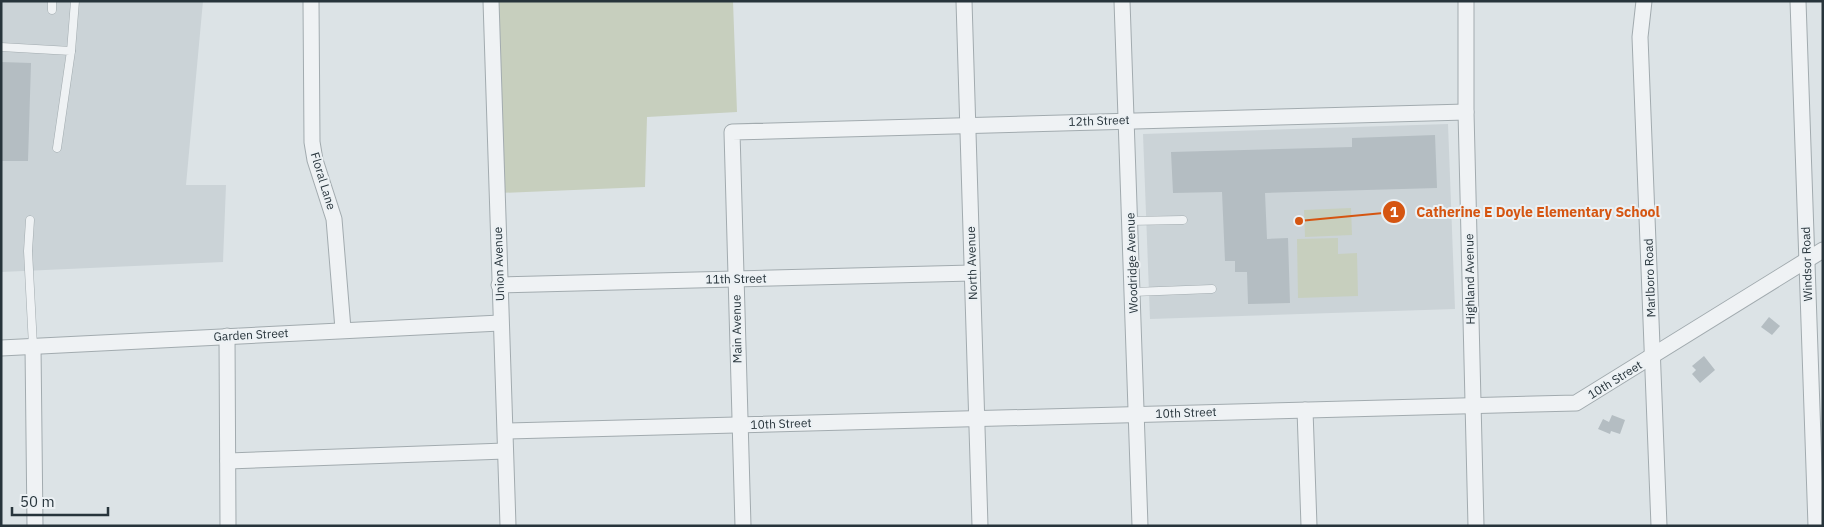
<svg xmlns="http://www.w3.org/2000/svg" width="1824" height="527" viewBox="0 0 1824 527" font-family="'IBM Plex Sans',sans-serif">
<rect width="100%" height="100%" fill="#dce3e6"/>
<g fill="#cbd3d7">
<polygon points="1,1 203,1 186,185 226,185 223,262 1,272"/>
<polygon points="1448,124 1455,309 1150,319 1143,134"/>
</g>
<g fill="#c7cfbe">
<polygon points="495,1 733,1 737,112 647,117 645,187 500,193"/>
<polygon points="1351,208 1352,235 1305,237 1304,210"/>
<polygon points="1338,238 1338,254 1357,253 1358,296 1298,298 1297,239"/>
</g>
<g fill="#b4bdc2">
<polygon points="1,62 31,63 28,161 1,161"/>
<polygon points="1435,135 1437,188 1265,193 1267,239 1288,238 1290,303 1248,304 1247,272 1235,272 1235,261 1225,261 1222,192 1173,193 1171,152 1352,147 1352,138"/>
<polygon points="1769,317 1780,326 1772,335 1761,327"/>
<polygon points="1704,356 1715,370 1700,383 1692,374 1696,370 1692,366"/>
<polygon points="1612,415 1625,420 1620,434 1611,431 1610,434 1598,429 1603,419 1609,422"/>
</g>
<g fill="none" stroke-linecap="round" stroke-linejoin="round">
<defs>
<g id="service">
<polyline points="52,1 52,10"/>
<polyline points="1,47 71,51 57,148"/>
<polyline points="71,51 75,1"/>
<polyline points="30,220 28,251 33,346"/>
<polyline points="1130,221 1183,220"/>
<polyline points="1133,292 1212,289"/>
</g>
<g id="minor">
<polyline points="311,1 312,142 315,160 334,219 343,329"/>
<polyline points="491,1 508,526"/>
<polyline points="964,1 980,526"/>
<polyline points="1122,1 1140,526"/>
<polyline points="1466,1 1466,112 1476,526"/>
<polyline points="1644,1 1640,37 1659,526"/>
<polyline points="1798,1 1816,526"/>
<polyline points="499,285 972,273"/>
<polyline points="227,336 228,526"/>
<polyline points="33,346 35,526"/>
<polyline points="1,348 500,323"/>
<polyline points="1305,410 1309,526"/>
<polyline points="506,431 1576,403 1823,250"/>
<polyline points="228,461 505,451"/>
<polyline points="743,526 732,132 1466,112"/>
</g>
</defs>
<use href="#service" stroke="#a2abaf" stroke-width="9"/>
<use href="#minor" stroke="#a2abaf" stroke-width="17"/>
<use href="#service" stroke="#eff2f4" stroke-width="8"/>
<use href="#minor" stroke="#eff2f4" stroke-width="15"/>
</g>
<g text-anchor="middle" stroke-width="4" stroke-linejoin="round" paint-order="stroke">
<g font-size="12" fill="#27343b" stroke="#ecf1f4">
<text transform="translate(1099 121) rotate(-2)" y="4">12th Street</text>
<text transform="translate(323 181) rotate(73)" y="4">Floral Lane</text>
<text transform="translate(972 263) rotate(-92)" y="4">North Avenue</text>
<text transform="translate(1132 263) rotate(-92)" y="4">Woodridge Avenue</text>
<text transform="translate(499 264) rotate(-92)" y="4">Union Avenue</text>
<text transform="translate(1807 264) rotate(-92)" y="4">Windsor Road</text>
<text transform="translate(1650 278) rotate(-92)" y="4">Marlboro Road</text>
<text transform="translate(736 279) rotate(-1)" y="4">11th Street</text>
<text transform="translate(1470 279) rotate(-91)" y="4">Highland Avenue</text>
<text transform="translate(737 329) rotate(-91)" y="4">Main Avenue</text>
<text transform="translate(251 335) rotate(-3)" y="4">Garden Street</text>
<text transform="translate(1615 380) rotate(-32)" y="4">10th Street</text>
<text transform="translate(1186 413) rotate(-2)" y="4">10th Street</text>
<text transform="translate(781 424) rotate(-2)" y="4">10th Street</text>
</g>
</g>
<path fill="none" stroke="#d55511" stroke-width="2" d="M1299 221L1394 212"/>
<g fill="#d55511" stroke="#ecf1f4" stroke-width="2">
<circle cx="1299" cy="221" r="5"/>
<circle cx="1394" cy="212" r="12"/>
</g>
<g font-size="15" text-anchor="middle" font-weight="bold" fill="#fff">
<text x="1394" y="217">1</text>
</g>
<g font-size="14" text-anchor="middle" font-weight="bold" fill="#d55511" stroke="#ecf1f4" stroke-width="4" stroke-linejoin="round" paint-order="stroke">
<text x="1538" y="217">Catherine E Doyle Elementary School</text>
</g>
<rect width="1824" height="527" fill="none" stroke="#27343b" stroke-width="5"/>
<path d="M12 507v8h96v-8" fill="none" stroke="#27343b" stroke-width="2.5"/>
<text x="20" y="507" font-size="15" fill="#27343b" stroke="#ecf1f4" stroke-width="4" paint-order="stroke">50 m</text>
</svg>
